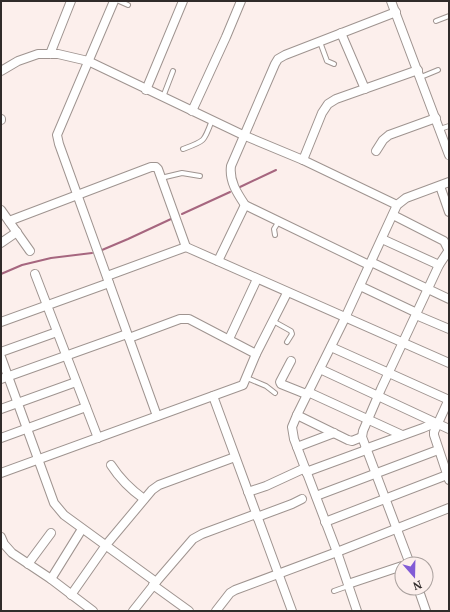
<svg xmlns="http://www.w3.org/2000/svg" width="450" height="612" viewBox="0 0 450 612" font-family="'PT Serif',serif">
<rect width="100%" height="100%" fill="#fcefec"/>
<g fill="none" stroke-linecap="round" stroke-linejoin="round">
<g stroke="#a6667f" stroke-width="2">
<polyline points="240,187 276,170"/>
<polyline points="182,214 230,192"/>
<polyline points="102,250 128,239 171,219"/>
<polyline points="1,274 22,265 51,258 92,253"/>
</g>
<defs>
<g id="lane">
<polyline points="119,1 128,5"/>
<polyline points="436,21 449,16"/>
<polyline points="320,42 327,61 334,64"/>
<polyline points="421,77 438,70"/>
<polyline points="163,97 173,71"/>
<polyline points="440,129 449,126"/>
<path d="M183,149C205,141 204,142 212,120"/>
<polyline points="161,178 182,173 200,176"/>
<polyline points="275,235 274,229 279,221"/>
<polyline points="273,321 291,331 292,334 287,342"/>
<polyline points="247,378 266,386 275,393"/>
<polyline points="334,591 348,586"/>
</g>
<g id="street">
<polyline points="114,1 57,135 59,144 157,416"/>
<polyline points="391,1 449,155"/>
<polyline points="341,33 365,89"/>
<polyline points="50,54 71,1"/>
<polyline points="1,71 18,61 38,54 58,54 88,61 243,135 303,160 397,205"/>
<polyline points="146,90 183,1"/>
<polyline points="192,111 226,37 241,1"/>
<polyline points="1,120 1,119"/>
<polyline points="376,151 383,140 389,135 436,118"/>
<polyline points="303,160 322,113 328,104 336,99 418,70"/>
<polyline points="440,186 449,212"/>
<polyline points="1,210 30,251"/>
<polyline points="393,215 444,241 449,251"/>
<polyline points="9,221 151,167 156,167 158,169 186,247 107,276"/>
<polyline points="382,239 439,265"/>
<polyline points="1,243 17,232"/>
<polyline points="186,247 449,363"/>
<polyline points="218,261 245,205"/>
<polyline points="371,262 449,299"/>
<path d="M369,265L245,205C237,193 229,181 231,166L275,64L278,59L285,55L396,12"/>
<polyline points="35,274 98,438"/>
<polyline points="360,286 417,313"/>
<polyline points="416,315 449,329"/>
<polyline points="1,322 109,283"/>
<polyline points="129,338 180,319 189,319 256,354"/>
<polyline points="229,339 257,279"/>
<polyline points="331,347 449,400"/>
<polyline points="1,352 57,332"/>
<polyline points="1,357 54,503 64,515 156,582"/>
<polyline points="291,361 280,382 281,384 306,394"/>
<polyline points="320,369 449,429"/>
<polyline points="1,379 127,334"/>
<polyline points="308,392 402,435"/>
<polyline points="213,396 292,611"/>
<polyline points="1,409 76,382"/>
<polyline points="297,415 348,440 352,441 362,437"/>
<polyline points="1,438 86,407"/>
<polyline points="297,447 334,433"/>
<polyline points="365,449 423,428 430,425 436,426"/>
<path d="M111,465C120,479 130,489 144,499"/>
<polyline points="306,472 366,450"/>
<polyline points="1,473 243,385 256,354 287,293"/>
<polyline points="449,480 434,435 434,432 449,399"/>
<polyline points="248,492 266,486 305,468"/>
<polyline points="316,496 438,450"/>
<polyline points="257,517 292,504 302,499"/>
<polyline points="325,522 447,475"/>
<polyline points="1,537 4,544 12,553 51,579 93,611"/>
<polyline points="28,564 51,533"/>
<polyline points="410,564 362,437 363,431 381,389 439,265 447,253 449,252"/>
<polyline points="51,579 82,529"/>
<polyline points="348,584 402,566"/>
<polyline points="153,585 189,611"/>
<polyline points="418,588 426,611"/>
<polyline points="71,595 106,545 152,490 159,485 235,457"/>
<polyline points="133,611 156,582 193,539 202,534 256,514"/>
<polyline points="216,611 230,593 235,590 337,552 449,508"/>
<polyline points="357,611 337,552 294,439 292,427 297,415 345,318 397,205 406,198 449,182"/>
</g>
</defs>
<use href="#lane" stroke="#9f9490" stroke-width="6"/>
<use href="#street" stroke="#9f9490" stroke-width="10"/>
<use href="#lane" stroke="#fff" stroke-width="4"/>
<use href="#street" stroke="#fff" stroke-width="8"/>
</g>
<rect width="450" height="612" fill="none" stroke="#302b2a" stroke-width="4"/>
<g transform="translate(414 576) rotate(160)"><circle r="19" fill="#fcefec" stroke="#aaa19e"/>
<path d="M0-3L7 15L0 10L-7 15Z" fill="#815bd6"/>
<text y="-6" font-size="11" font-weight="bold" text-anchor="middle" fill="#302b2a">N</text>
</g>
</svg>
